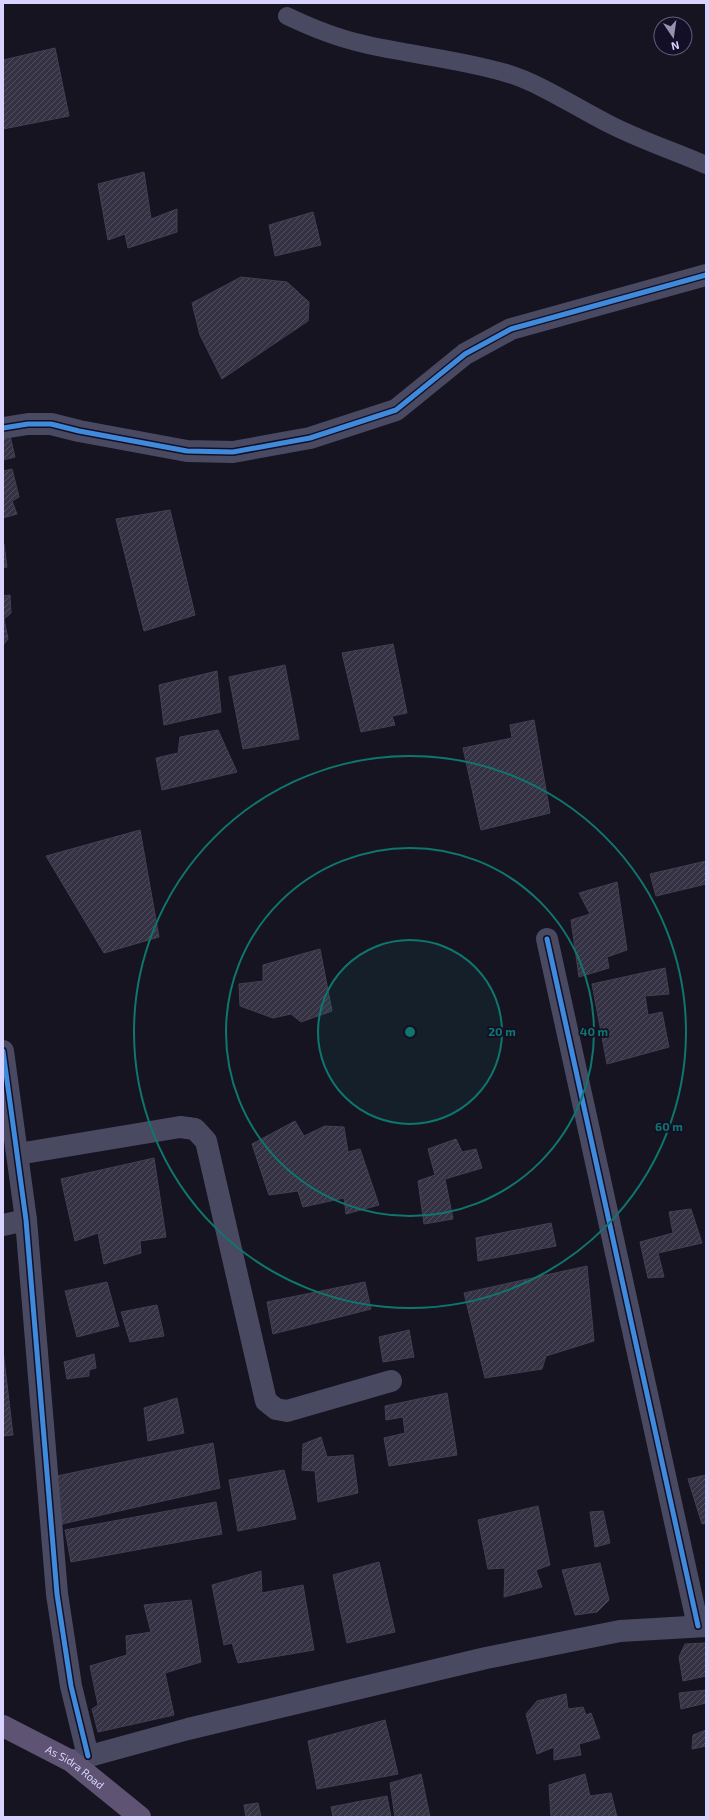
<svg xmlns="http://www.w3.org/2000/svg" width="709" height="1820" viewBox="0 0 709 1820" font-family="'Exo 2',sans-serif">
<defs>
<pattern id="building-hatch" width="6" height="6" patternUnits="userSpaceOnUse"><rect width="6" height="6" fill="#343243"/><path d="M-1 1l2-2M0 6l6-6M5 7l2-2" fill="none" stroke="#514f5f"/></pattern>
</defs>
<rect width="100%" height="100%" fill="#161421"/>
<g fill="url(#building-hatch)" stroke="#433f54">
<polygon points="55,48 69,116 3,129 3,60"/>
<polygon points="144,172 151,219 177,209 177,232 128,248 125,234 108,240 98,184"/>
<polygon points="313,212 321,245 275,256 269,225"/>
<polygon points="241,277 287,282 309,302 308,321 222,379 200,335 192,303"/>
<polygon points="10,436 15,457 3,460 3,438"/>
<polygon points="12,469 19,497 12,501 17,514 3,518 3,471"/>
<polygon points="170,510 195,615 144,631 116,519"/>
<polygon points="3,544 4,544 7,567 3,568"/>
<polygon points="10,595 11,613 4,619 8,639 3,645 3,596"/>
<polygon points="393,644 407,713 392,716 395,725 361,732 342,653"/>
<polygon points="285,665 299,739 243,749 229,677"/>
<polygon points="217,671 221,712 164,725 159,685"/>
<polygon points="534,720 550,813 481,830 463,748 512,738 510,725"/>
<polygon points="218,730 237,772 162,790 156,758 178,753 180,737"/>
<polygon points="140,830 159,937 104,953 46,856"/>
<polygon points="706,861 706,884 656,896 650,874"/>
<polygon points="617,882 627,950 607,957 609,968 579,977 571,920 590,914 579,893"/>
<polygon points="320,949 332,1011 301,1022 291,1014 273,1018 240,1006 239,984 263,981 263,965"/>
<polygon points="665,968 669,994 645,996 648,1015 662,1012 669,1047 607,1064 592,984"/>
<polygon points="295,1121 304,1136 325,1126 344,1127 348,1152 360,1149 379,1205 346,1214 344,1198 303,1207 298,1191 269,1195 252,1144"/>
<polygon points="456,1139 462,1152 476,1149 482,1168 445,1179 453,1219 424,1224 418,1181 435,1175 428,1149"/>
<polygon points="154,1158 166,1237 140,1241 141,1253 104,1264 98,1233 75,1241 61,1179"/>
<polygon points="691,1209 702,1243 658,1253 664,1277 648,1278 640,1242 673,1233 669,1212"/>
<polygon points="551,1223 556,1246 478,1261 476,1238"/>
<polygon points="587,1266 594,1341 546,1356 542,1369 485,1378 464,1293"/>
<polygon points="107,1282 119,1326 77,1337 65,1291"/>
<polygon points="365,1282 371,1309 273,1334 267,1302"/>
<polygon points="157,1305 164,1336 130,1342 121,1312"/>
<polygon points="409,1330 414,1357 383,1362 379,1337"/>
<polygon points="3,1350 13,1435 3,1436"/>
<polygon points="94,1354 96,1368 89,1370 89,1376 67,1379 64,1362"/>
<polygon points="447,1393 457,1455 389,1466 384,1438 405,1433 403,1417 386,1420 385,1406"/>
<polygon points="177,1398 184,1433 148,1441 144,1408"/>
<polygon points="321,1437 327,1457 353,1455 358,1493 318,1502 315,1471 302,1470 303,1444"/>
<polygon points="213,1443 220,1488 62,1524 57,1476"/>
<polygon points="284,1470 296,1519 238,1531 229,1480"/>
<polygon points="706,1475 706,1523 702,1524 688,1479"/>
<polygon points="216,1502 222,1534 71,1562 65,1530"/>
<polygon points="538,1506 550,1565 536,1570 542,1587 504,1597 505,1568 488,1569 478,1520"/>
<polygon points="603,1511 610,1543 595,1547 590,1512"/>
<polygon points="379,1562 395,1632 347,1643 333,1575"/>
<polygon points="600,1563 609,1600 597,1612 575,1615 562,1570"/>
<polygon points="261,1571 262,1593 303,1585 314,1650 238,1663 232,1643 224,1645 212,1585"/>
<polygon points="191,1600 201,1662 165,1673 174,1715 98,1732 92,1709 98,1705 90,1666 127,1655 126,1636 151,1632 144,1605"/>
<polygon points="706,1643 706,1676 683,1681 679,1657 685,1644"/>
<polygon points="706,1690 706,1705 706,1703 681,1709 679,1693"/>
<polygon points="566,1694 568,1709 583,1707 586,1715 591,1713 600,1738 579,1744 581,1755 554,1760 554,1747 537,1754 526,1714 537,1701"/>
<polygon points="385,1720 398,1774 317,1789 308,1741"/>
<polygon points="706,1730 706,1746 692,1749 693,1735"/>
<polygon points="421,1774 430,1817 395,1817 390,1783"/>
<polygon points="585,1774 590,1796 611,1793 617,1817 551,1817 549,1785"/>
<polygon points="387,1796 391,1817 333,1817 331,1807"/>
<polygon points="258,1803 261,1817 246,1817 244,1805"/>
</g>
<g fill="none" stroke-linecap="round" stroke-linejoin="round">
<path stroke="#4a4962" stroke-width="18" d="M287,16C312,28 337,38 364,44C411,55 459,59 506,73C542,84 575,107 609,124C640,140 674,151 706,165"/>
<g stroke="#4a4962" stroke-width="22">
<polyline points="3,428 28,424 51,424 79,431 187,451 233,452 310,438 396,410 465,354 511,329 706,275"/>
<polyline points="547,939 698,1626"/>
<polyline points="3,1051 26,1220 57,1594 71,1686 88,1756"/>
<polyline points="18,1154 180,1127 195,1129 206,1141 266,1401 276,1409 287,1411 391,1381"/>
<polyline points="3,1225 26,1220"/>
<polyline points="75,1760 188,1729 486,1658 620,1631 706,1626"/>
</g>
<path stroke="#5e5373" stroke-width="22" id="s1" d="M3,1726L71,1761L140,1817"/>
<defs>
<g id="cycleway">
<polyline points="3,428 28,424 51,424 79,431 187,451 233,452 310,438 396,410 465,354 511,329 706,275"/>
<polyline points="547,939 698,1626"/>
<polyline points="3,1051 26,1220 57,1594 71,1686 88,1756"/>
</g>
</defs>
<use href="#cycleway" stroke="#130f26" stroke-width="8"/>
<use href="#cycleway" stroke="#408adc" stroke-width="5"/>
</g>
<circle cx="410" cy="1032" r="92" fill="#0f766e" fill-opacity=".12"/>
<g fill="none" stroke="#0f766e" stroke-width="2">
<circle cx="410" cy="1032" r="92"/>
<circle cx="410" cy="1032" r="184"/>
<circle cx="410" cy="1032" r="276"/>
</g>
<g text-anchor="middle" stroke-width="3.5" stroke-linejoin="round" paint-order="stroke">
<g font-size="11" fill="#d9d4ff" stroke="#130f26">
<text dy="4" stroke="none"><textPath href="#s1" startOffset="83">As Sidra Road</textPath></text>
</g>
</g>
<circle cx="410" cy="1032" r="6" fill="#0f766e" stroke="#130f26" stroke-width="2"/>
<g font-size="12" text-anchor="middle" font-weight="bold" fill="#0f766e" stroke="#130f26" stroke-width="3.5" stroke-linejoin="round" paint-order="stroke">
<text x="502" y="1036">20 m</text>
<text x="594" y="1036">40 m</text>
<text x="669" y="1131">60 m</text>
</g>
<rect width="709" height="1820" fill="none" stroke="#d9d4ff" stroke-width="8"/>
<g transform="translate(673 36) rotate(167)"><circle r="19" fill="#130f26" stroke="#625e7d"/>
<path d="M0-3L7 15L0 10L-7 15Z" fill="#9591b1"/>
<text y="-6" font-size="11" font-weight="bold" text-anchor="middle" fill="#d9d4ff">N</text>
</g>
</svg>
